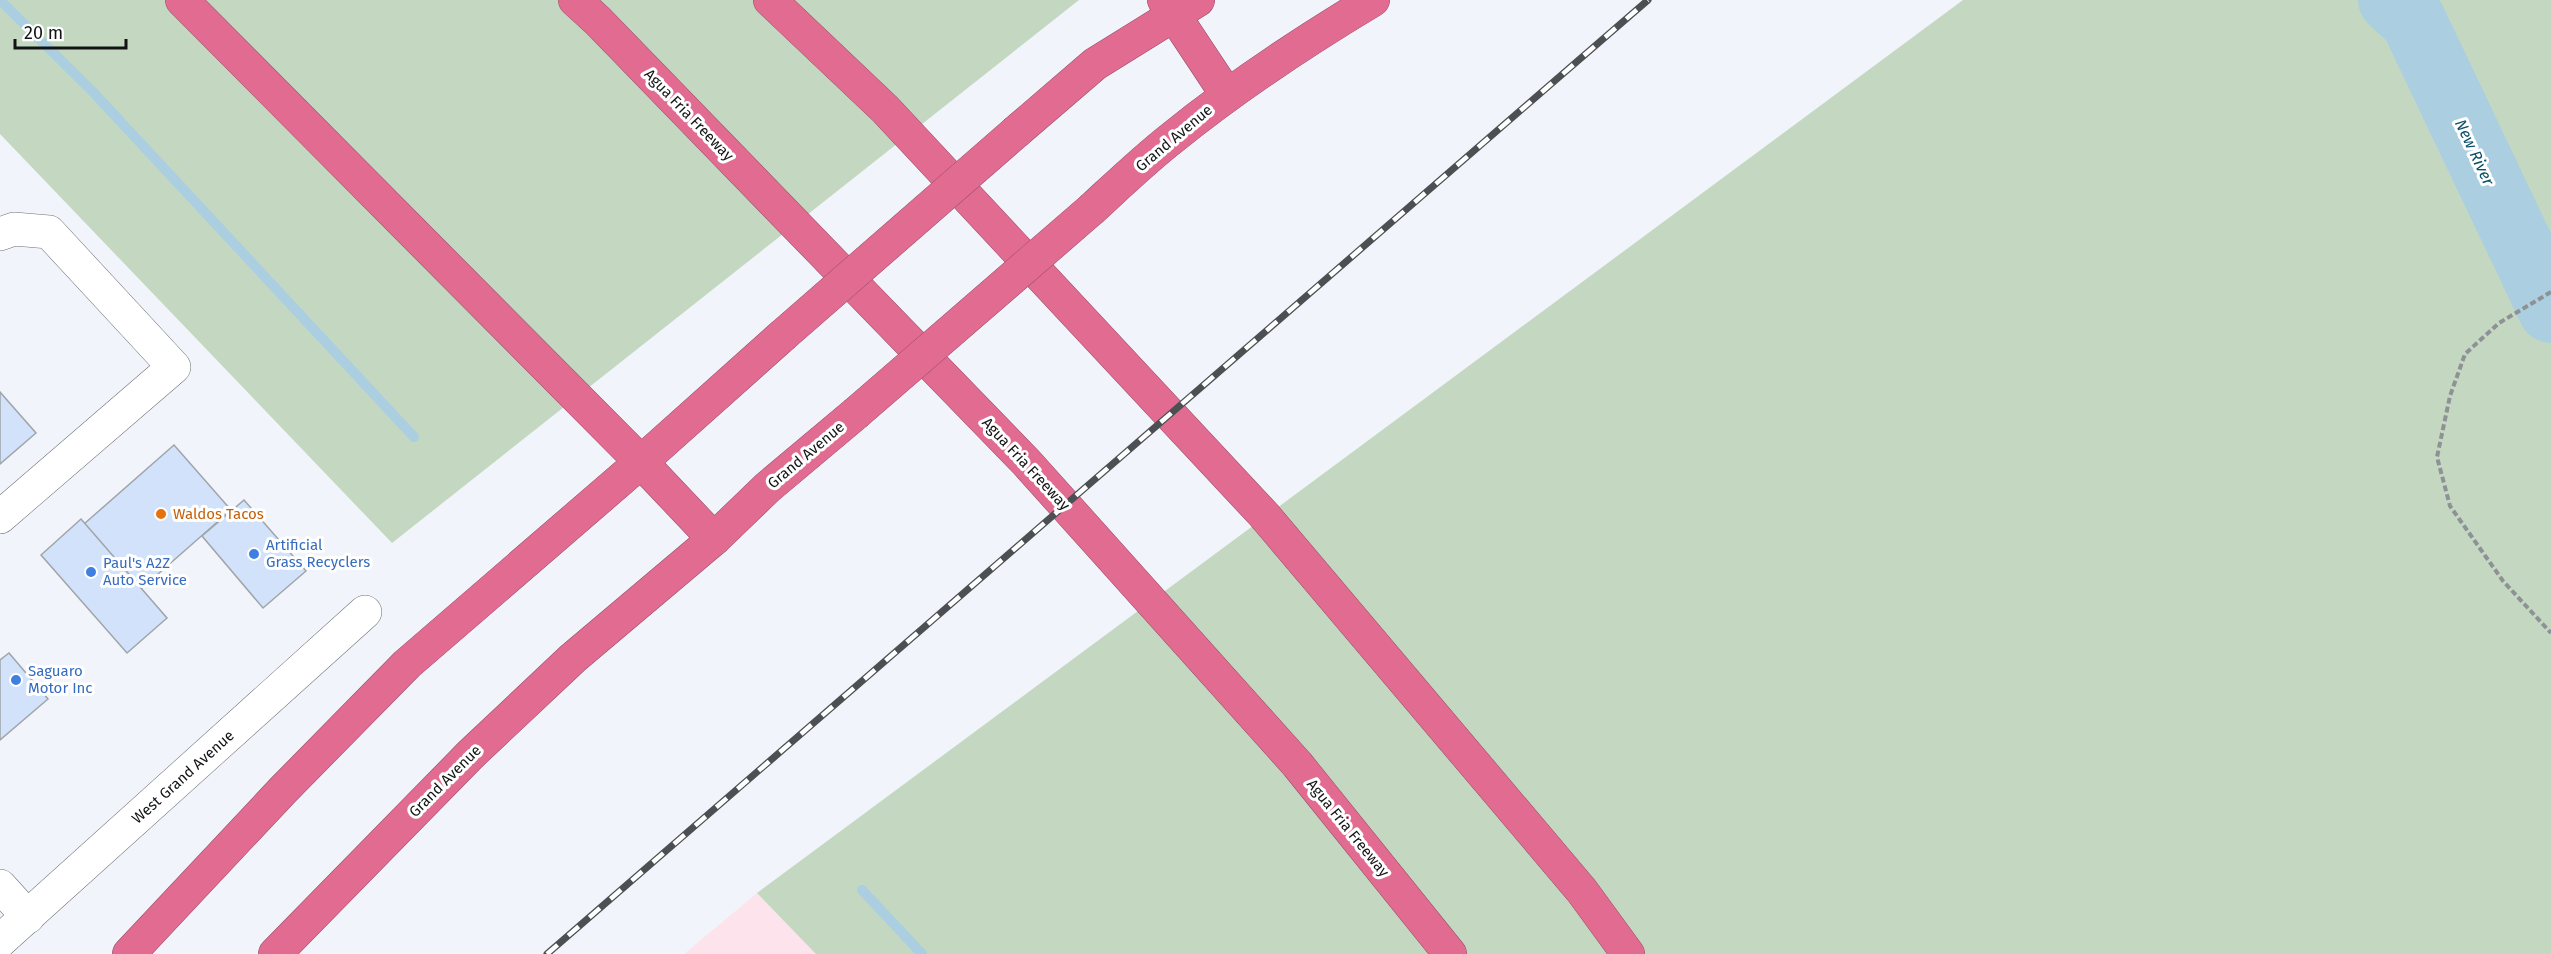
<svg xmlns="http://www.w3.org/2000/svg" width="2551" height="954" viewBox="0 0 2551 954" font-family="'Fira Sans',sans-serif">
<rect width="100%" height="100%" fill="#f1f5fb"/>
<polygon fill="#fde3eb" points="757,893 817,954 684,954"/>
<g fill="#c4d8c1">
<polygon points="0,0 1079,0 392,543 0,134"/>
<polygon points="1963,0 2551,0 2551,954 816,954 757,893"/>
</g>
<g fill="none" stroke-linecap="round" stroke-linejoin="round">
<g stroke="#abcfe1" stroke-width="10">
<polyline points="0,0 93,92 414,437"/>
<polyline points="862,890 922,954"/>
</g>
<polyline stroke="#abcfe1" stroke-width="66" points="2391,0 2413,20 2551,310"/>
</g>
<g fill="#d1e2fa" stroke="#a0a5aa" stroke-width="1.5">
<polygon points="0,392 36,433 0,464"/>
<polygon points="174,445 231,510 141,589 84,524"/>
<polygon points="244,500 306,571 263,608 202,536"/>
<polygon points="81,519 167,618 127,653 41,555"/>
<polygon points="9,653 48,699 0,740 0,660"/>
</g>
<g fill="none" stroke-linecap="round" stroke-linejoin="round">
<defs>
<g id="minor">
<polyline points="0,234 14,229 49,232 174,367 0,517"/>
<polyline points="0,886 28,917"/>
<polyline points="0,941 365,612"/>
</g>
<g id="highway">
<polyline points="182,0 641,462 714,539"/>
<polyline points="575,0 598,21 1027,463 1297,764 1450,954"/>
<polyline points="770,0 885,109 1264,515 1582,891 1628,954"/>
<polyline points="1164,0 1227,95"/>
<polyline points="1017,131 1095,64 1198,0"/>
<path d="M1093,208C1119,184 1144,160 1172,138C1235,87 1303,42 1373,0"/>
<polyline points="129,954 283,790 407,664 641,462 782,336"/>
<polyline points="275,954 470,755 573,658 714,539 768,487 855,414"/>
</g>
</defs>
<use href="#minor" stroke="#6e7177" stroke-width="34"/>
<use href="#highway" stroke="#994d66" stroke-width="34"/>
<polyline stroke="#8e9195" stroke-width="4" stroke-dasharray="6 3" stroke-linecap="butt" points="2551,292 2499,323 2465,354 2450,396 2437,457 2450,506 2503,581 2551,633"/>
<use href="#minor" stroke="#fff" stroke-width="33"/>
<use href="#highway" stroke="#e26c91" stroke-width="33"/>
<defs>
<polyline id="rail" points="547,954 1648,0"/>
</defs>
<use href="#rail" stroke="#4d5053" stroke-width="7"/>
<use href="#rail" stroke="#fff" stroke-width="4.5" stroke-dasharray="14" stroke-linecap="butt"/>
<defs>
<g id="highway-bridge">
<polyline points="782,336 1017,131"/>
<polyline points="855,414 1093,208"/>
</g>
</defs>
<use href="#highway-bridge" stroke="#994d66" stroke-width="34" stroke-linecap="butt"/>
<use href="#highway-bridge" stroke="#e26c91" stroke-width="33"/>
</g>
<circle fill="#e8710a" stroke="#fff" stroke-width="2" cx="161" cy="514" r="6"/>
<g fill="#3f7fe0" stroke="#fff" stroke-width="2">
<circle cx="254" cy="554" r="6"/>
<circle cx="91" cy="572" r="6"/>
<circle cx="16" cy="680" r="6"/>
</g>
<g text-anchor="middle" stroke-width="6" stroke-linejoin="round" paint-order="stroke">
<g font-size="15" fill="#111315" stroke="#fff">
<text transform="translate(689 115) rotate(46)" y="5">Agua Fria Freeway</text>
<text transform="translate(1174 138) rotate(-40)" y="5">Grand Avenue</text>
<text transform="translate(806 455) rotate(-40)" y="5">Grand Avenue</text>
<text transform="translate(1026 464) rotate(47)" y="5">Agua Fria Freeway</text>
<text transform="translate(183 777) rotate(-42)" y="5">West Grand Avenue</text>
<text transform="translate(445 781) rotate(-45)" y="5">Grand Avenue</text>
<text transform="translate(1348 828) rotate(51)" y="5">Agua Fria Freeway</text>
</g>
<g font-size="15" fill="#c56008" stroke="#fff" text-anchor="start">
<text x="173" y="519">Waldos Tacos</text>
</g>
<g font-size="15" fill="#366cbe" stroke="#fff" text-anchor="start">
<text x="266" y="550">Artificial<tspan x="266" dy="17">Grass Recyclers</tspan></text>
<text x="103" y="568">Paul's A2Z<tspan x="103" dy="17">Auto Service</tspan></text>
<text x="28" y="676">Saguaro<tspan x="28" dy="17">Motor Inc</tspan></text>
</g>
<g font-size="16" font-style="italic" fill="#0a4f69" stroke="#fff">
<text transform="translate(2475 152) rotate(65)" y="6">New River</text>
</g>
</g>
<path d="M15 39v9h111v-9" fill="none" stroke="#111315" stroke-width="3"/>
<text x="24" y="39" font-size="18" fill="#111315" stroke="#ffffff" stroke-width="4.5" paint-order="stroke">20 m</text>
</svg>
